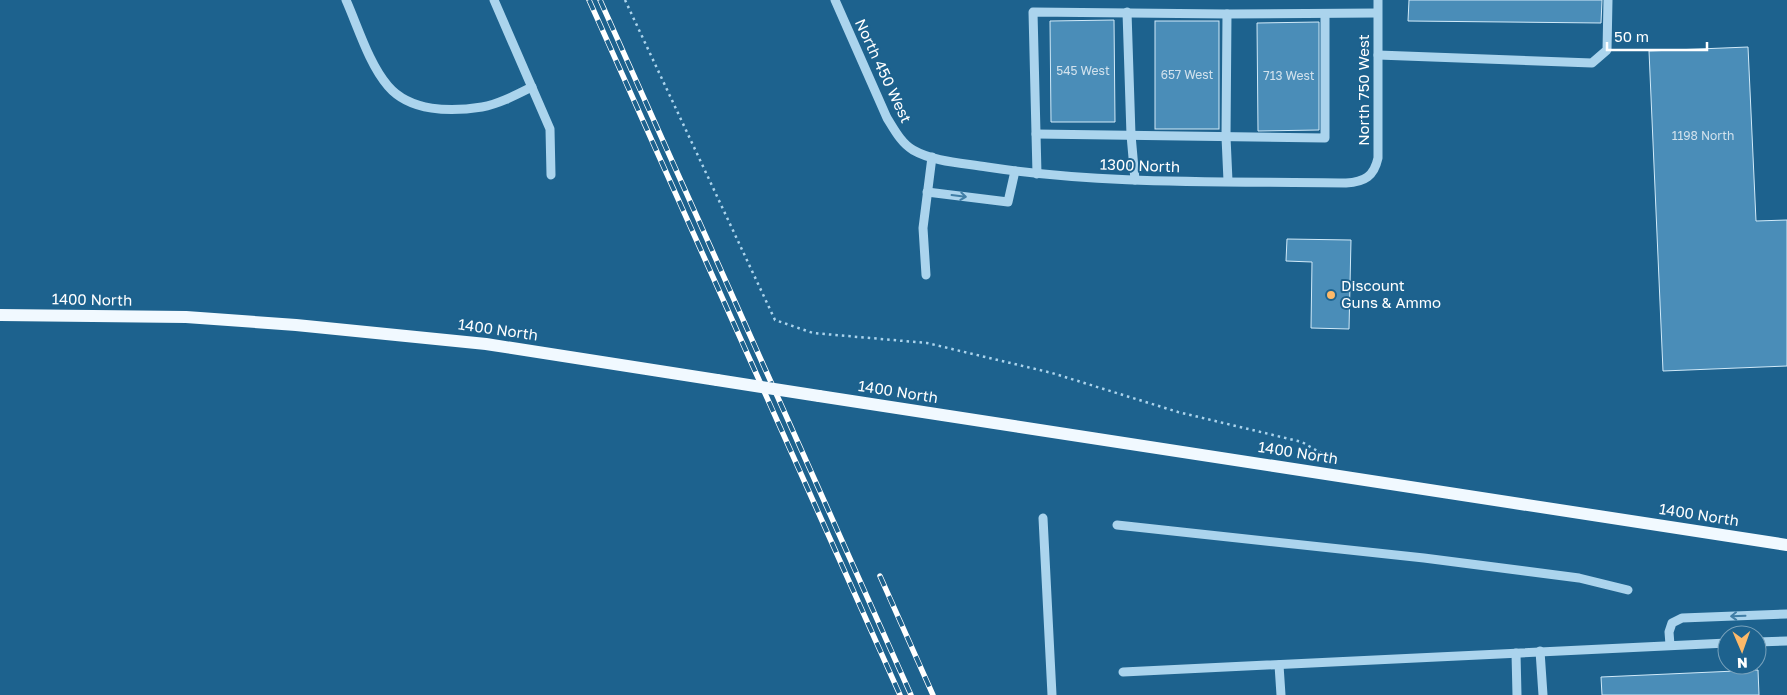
<svg xmlns="http://www.w3.org/2000/svg" width="1787" height="695" viewBox="0 0 1787 695" font-family="'Golos Text',sans-serif">
<rect width="100%" height="100%" fill="#1d628e"/>
<g fill="#4a8db8" stroke="#d1eaf9">
<polygon points="1409,0 1602,0 1601,23 1408,21"/>
<polygon points="1114,20 1115,122 1051,122 1050,21"/>
<rect x="1155" y="21" width="64" height="108"/>
<polygon points="1319,22 1319,130 1258,131 1257,23"/>
<polygon points="1748,47 1756,221 1787,220 1787,366 1663,371 1649,51"/>
<polygon points="1287,239 1351,240 1349,329 1311,328 1312,262 1286,261"/>
<polygon points="1758,670 1759,695 1602,695 1601,677"/>
</g>
<g fill="none" stroke-linecap="round" stroke-linejoin="round">
<polyline stroke="#abd4ed" stroke-width="2.5" stroke-dasharray="2.5 4" stroke-linecap="butt" points="625,0 775,320 813,333 927,343 1052,373 1178,412 1302,442 1336,462"/>
<g stroke="#abd4ed" stroke-width="9">
<path d="M346,0C358,27 369,64 388,86C410,112 451,112 482,107C499,104 516,95 532,87"/>
<polyline points="494,0 550,129 551,175"/>
<path d="M835,0L887,118C894,129 901,143 913,150C934,162 963,163 987,167C1105,185 1226,181 1346,183C1365,182 1374,176 1378,158V0"/>
<polyline points="1127,12 1131,135 1135,180"/>
<polyline points="1227,14 1226,137 1228,181"/>
<polyline points="1378,55 1592,63 1607,50 1608,0"/>
<polyline points="1036,134 1325,138 1325,14"/>
<polyline points="1037,174 1033,12 1227,14 1377,13"/>
<polyline points="927,192 1008,202 1015,171"/>
<polyline points="926,275 923,228 932,157"/>
<polyline points="1043,518 1052,695"/>
<polyline points="1117,525 1424,558 1579,578 1628,590"/>
<polyline points="1757,642 1787,641"/>
<polyline points="1670,645 1669,632 1672,623 1682,618 1787,614"/>
<polyline points="1540,651 1543,695"/>
<polyline points="1516,653 1517,695"/>
<polyline points="1279,665 1281,695"/>
<polyline points="1123,672 1727,643"/>
</g>
<g stroke="#f1f9ff" stroke-width="12">
<polyline points="0,315 186,317 296,325 486,344 717,380"/>
<polyline points="819,396 1787,545"/>
</g>
<defs>
<g id="rail">
<polyline points="589,0 900,695"/>
<polyline points="600,0 911,695"/>
<polyline points="880,576 933,695"/>
</g>
</defs>
<use href="#rail" stroke="#fff" stroke-width="5.5"/>
<use href="#rail" stroke="#1d628e" stroke-width="4" stroke-dasharray="11" stroke-linecap="butt"/>
<polyline stroke="#f1f9ff" stroke-width="12" points="717,380 819,396"/>
</g>
<defs><path id="oneway-shaft" d="M-6 0H5M1.5-3L5.5 0L1.5 3" fill="none" stroke-width="1.6" stroke-linecap="round" stroke-linejoin="round" transform="scale(1.25)"/></defs>
<g stroke="#407ea6">
<use href="#oneway-shaft" transform="translate(959 196) rotate(7)"/>
<use href="#oneway-shaft" transform="translate(1738 616) rotate(178)"/>
</g>
<circle fill="#fdb969" stroke="#1d628e" stroke-width="2" cx="1331" cy="295" r="5"/>
<g text-anchor="middle" stroke-width="4" stroke-linejoin="round" paint-order="stroke">
<g font-size="12" fill="#d2e2ed">
<text x="1083" y="75">545 West</text>
<text x="1187" y="79">657 West</text>
<text x="1289" y="80">713 West</text>
<text x="1703" y="140">1198 North</text>
</g>
<g font-size="15" fill="#fff" stroke="#1d628e">
<text transform="translate(883 71) rotate(65)" y="5">North 450 West</text>
<text transform="translate(1364 90) rotate(-90)" y="5">North 750 West</text>
<text transform="translate(1140 166) rotate(2)" y="5">1300 North</text>
<text transform="translate(92 300) rotate(1)" y="5">1400 North</text>
<text transform="translate(498 330) rotate(8)" y="5">1400 North</text>
<text transform="translate(898 392) rotate(9)" y="5">1400 North</text>
<text transform="translate(1298 453) rotate(9)" y="5">1400 North</text>
<text transform="translate(1699 515) rotate(9)" y="5">1400 North</text>
</g>
<g font-size="15" fill="#fff" stroke="#1d628e" text-anchor="start">
<text x="1341" y="291">Discount<tspan x="1341" dy="17">Guns &amp; Ammo</tspan></text>
</g>
</g>
<g transform="translate(1742 650) rotate(178)"><circle r="24" fill="#1d628e" stroke="#77a1bb"/>
<path d="M0-4L9 19L0 12L-9 19Z" fill="#fdb969"/>
<text y="-8" font-size="14" font-weight="bold" text-anchor="middle" fill="#ffffff">N</text>
</g>
<path d="M1607 42v8h100v-8" fill="none" stroke="#ffffff" stroke-width="2.5"/>
<text x="1614" y="42" font-size="15" fill="#ffffff" stroke="#1d628e" stroke-width="4" paint-order="stroke">50 m</text>
</svg>
